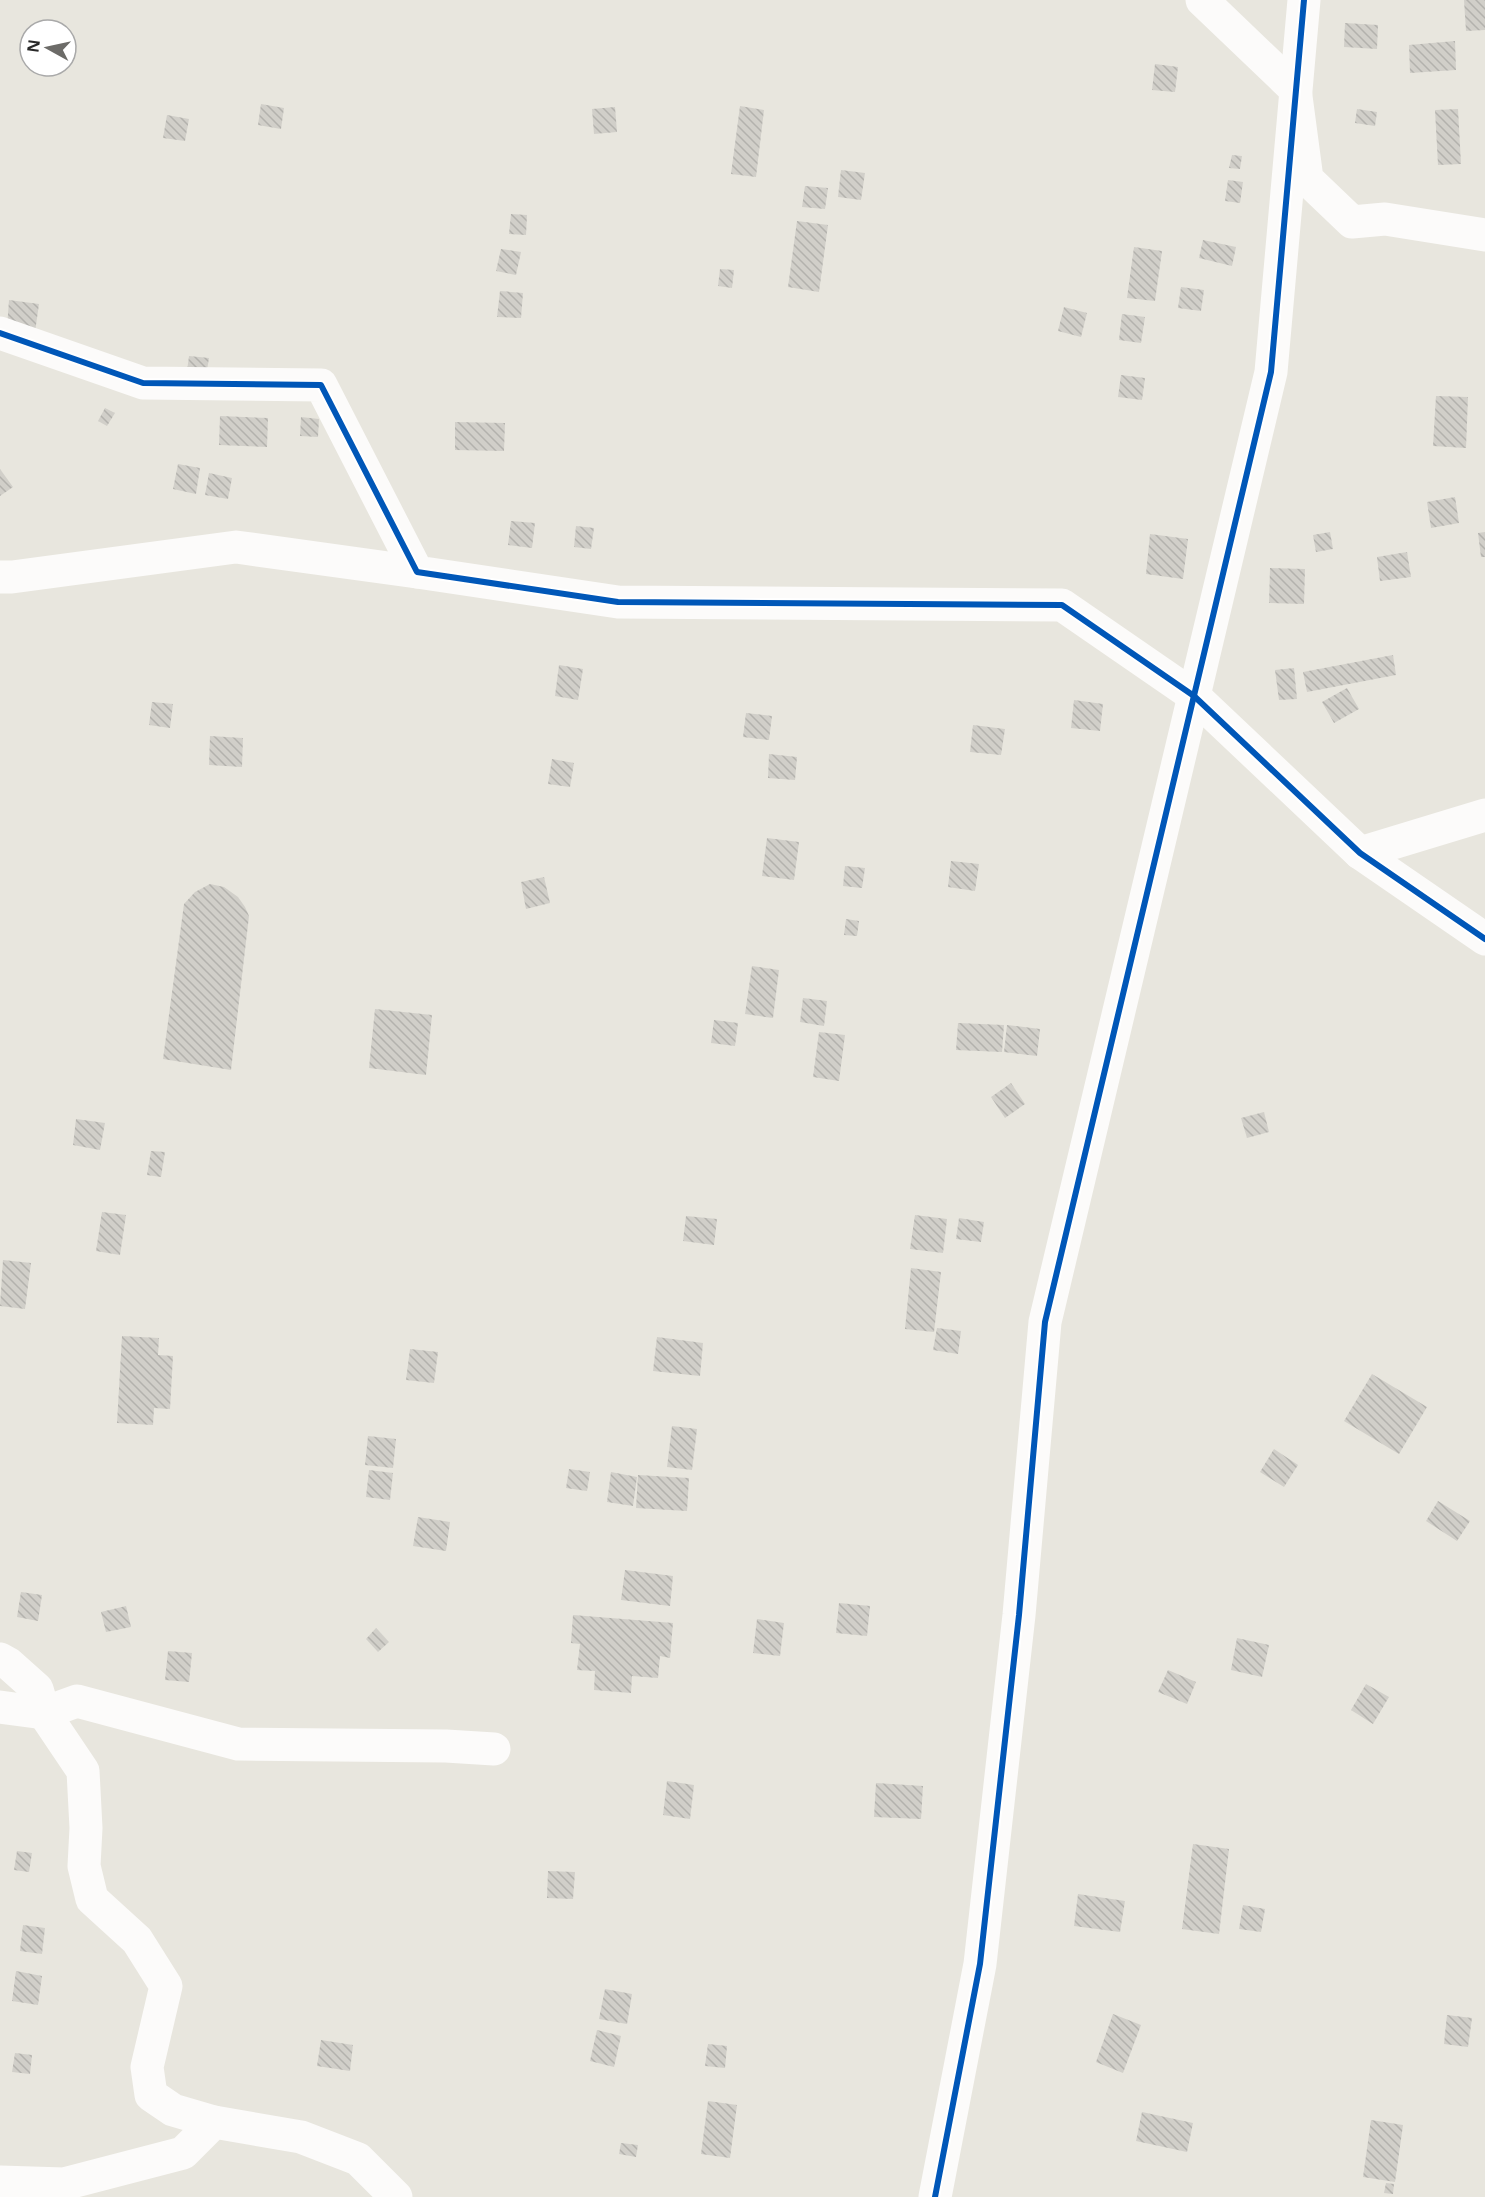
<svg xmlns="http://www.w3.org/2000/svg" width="1485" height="2197" viewBox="0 0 1485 2197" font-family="'Open Sans',sans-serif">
<defs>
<pattern id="building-back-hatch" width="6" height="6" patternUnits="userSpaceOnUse" patternTransform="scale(1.5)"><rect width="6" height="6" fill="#d1cfc9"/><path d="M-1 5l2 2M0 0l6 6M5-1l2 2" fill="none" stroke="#b3b2ad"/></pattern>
</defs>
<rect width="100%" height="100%" fill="#e8e6de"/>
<g fill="url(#building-back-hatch)">
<polygon points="1464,0 1485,0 1485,30 1466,31"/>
<polygon points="1345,23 1378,25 1377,49 1344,47"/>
<polygon points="28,35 30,35 30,59 25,59"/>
<polygon points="1455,41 1456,70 1410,73 1409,45"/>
<polygon points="1155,64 1178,67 1175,92 1152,90"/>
<polygon points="261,104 284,108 281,129 258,125"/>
<polygon points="740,106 764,110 756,177 731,174"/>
<polygon points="615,107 617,132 594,134 592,109"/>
<polygon points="1357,109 1377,112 1375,126 1355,123"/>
<polygon points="1458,109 1461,164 1438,165 1435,110"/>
<polygon points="167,115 189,119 185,141 163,138"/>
<polygon points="1232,155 1242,156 1240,169 1229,168"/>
<polygon points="841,170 865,173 861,200 838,197"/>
<polygon points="1228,180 1243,182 1240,203 1225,201"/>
<polygon points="805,186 828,188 825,209 802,207"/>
<polygon points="511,214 527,215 526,235 509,234"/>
<polygon points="797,221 828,225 819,292 788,287"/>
<polygon points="1203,240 1236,247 1232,266 1199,258"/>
<polygon points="1134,247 1162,251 1155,301 1127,298"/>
<polygon points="501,249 521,252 516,275 496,271"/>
<polygon points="720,269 734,270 732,288 718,286"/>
<polygon points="1181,287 1204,290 1201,311 1178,308"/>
<polygon points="500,291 523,293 521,318 497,317"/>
<polygon points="9,300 39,304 35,332 7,328"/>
<polygon points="1064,307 1087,313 1081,337 1058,331"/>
<polygon points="1122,314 1145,317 1141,343 1119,340"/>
<polygon points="189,356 209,358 205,382 186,379"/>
<polygon points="1121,375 1145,378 1142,400 1118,397"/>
<polygon points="1436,396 1468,397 1466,448 1433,446"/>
<polygon points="105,408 115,413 107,426 98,421"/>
<polygon points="220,416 268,418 267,447 219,445"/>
<polygon points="301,417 319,419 318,437 300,436"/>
<polygon points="455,422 505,423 504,451 455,450"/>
<polygon points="178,464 200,468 196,494 173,489"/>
<polygon points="0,469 13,487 0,496"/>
<polygon points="209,473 232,478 228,499 205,495"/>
<polygon points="1455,497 1459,523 1431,528 1427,502"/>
<polygon points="511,521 535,523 532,548 508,545"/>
<polygon points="576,526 594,528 591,549 574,547"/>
<polygon points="1330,532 1333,549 1316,552 1313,535"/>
<polygon points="1485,532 1485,557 1481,557 1478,533"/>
<polygon points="1150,534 1188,539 1183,579 1146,574"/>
<polygon points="1407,552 1411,577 1380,581 1377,557"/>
<polygon points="1270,568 1305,569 1304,604 1269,603"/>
<polygon points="1393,655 1396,675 1307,692 1303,672"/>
<polygon points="559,665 583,669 578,700 555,696"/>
<polygon points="1294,668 1297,699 1279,700 1275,670"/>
<polygon points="1347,688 1359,709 1334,723 1322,702"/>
<polygon points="1074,700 1103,704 1100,731 1071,728"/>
<polygon points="152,702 173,704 170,728 149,725"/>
<polygon points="746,713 772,716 769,740 743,737"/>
<polygon points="973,725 1005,729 1001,755 970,752"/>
<polygon points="210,736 243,738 242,767 209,765"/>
<polygon points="769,754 797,757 795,780 768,778"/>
<polygon points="552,759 574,763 570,787 548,784"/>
<polygon points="767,838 799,842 794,880 762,876"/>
<polygon points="951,861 979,864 975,891 948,887"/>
<polygon points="845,866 865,868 862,888 843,886"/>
<polygon points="544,877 550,903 526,909 521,882"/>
<polygon points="210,884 224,887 238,897 245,907 249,916 231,1070 163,1059 184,904 195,892"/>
<polygon points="846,919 859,921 857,936 844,935"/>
<polygon points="752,966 779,970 773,1018 745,1014"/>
<polygon points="803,998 827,1001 824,1026 800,1022"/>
<polygon points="375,1009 432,1015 426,1075 369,1068"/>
<polygon points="714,1020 738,1023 735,1046 711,1043"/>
<polygon points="958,1023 1004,1025 1002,1052 956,1050"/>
<polygon points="1007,1025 1040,1029 1037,1056 1004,1052"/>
<polygon points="819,1032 845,1035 839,1081 813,1077"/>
<polygon points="1011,1083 1025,1104 1005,1118 991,1097"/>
<polygon points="1264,1112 1269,1132 1247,1138 1241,1118"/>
<polygon points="76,1119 105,1123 100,1150 73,1145"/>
<polygon points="151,1151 165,1152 161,1177 147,1175"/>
<polygon points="102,1212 126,1215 120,1255 96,1251"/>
<polygon points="915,1215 947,1219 943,1253 910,1249"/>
<polygon points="686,1216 717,1219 714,1245 683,1241"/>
<polygon points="959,1218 984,1222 981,1242 956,1239"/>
<polygon points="3,1260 31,1263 25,1309 0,1306"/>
<polygon points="911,1268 941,1272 934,1332 905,1329"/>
<polygon points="937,1328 961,1331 958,1354 933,1350"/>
<polygon points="122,1336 159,1338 158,1355 173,1356 170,1409 154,1408 153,1425 117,1423"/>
<polygon points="657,1337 703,1343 700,1376 653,1371"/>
<polygon points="410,1349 438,1352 434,1383 406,1380"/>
<polygon points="1372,1374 1427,1407 1399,1454 1344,1421"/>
<polygon points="672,1426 697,1429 692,1470 667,1467"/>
<polygon points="368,1436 396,1439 393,1468 365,1465"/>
<polygon points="1274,1449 1298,1465 1284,1487 1260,1472"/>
<polygon points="569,1469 590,1472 587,1491 566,1488"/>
<polygon points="369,1470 393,1473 390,1500 366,1497"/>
<polygon points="611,1472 637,1477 633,1506 607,1502"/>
<polygon points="638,1475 689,1478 687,1511 636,1508"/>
<polygon points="1438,1501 1470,1521 1457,1541 1426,1521"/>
<polygon points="418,1517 450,1522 446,1551 413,1546"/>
<polygon points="625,1570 673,1576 670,1606 621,1600"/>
<polygon points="21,1592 42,1595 38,1621 17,1617"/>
<polygon points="839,1603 870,1606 867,1636 836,1633"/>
<polygon points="126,1606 131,1627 106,1632 101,1612"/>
<polygon points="573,1615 673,1623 670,1658 660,1656 658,1678 632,1676 631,1693 594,1690 595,1671 577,1670 580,1644 571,1643"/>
<polygon points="757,1619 784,1623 780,1656 753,1653"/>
<polygon points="376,1628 389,1642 378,1652 366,1639"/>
<polygon points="1237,1638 1269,1645 1262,1677 1231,1670"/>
<polygon points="168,1651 192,1653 189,1682 165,1680"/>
<polygon points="1168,1670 1196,1682 1187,1704 1158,1692"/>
<polygon points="1366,1684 1389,1697 1373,1724 1351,1710"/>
<polygon points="667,1781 694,1785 690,1819 663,1815"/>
<polygon points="876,1783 923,1786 921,1819 874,1817"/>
<polygon points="1193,1844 1229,1849 1219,1934 1182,1929"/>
<polygon points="17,1851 32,1853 29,1872 14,1870"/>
<polygon points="548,1871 575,1872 573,1899 547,1898"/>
<polygon points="1078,1894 1125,1901 1120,1932 1074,1926"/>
<polygon points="1243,1905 1265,1909 1261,1932 1239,1929"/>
<polygon points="23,1925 45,1928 42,1954 20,1951"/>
<polygon points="16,1971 42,1976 38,2005 12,2001"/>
<polygon points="605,1989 632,1994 627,2024 599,2019"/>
<polygon points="1113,2014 1141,2025 1123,2073 1096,2062"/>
<polygon points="1447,2015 1472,2018 1468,2047 1444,2044"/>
<polygon points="597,2030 621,2036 614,2067 590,2061"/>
<polygon points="321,2040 353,2045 350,2071 317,2066"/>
<polygon points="708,2044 727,2046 725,2068 705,2066"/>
<polygon points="15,2053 32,2055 30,2074 12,2072"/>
<polygon points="708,2101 737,2105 730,2158 701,2154"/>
<polygon points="1142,2112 1193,2123 1187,2152 1136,2141"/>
<polygon points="1371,2120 1403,2125 1395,2182 1363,2177"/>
<polygon points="621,2143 638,2145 636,2157 619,2154"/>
<polygon points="1386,2183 1394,2184 1393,2194 1384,2193"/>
</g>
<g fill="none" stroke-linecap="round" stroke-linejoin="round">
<g stroke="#fcfbfa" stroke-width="33">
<polyline points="1202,0 1295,89 1307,179 1352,222 1385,219 1485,235"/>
<polyline points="0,333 143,383 321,385 417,572 618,602 1062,605 1194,696 1360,853 1485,939"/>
<polyline points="0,577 12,577 236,547 417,572"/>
<polyline points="1360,853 1485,815"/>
<polyline points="0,1659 9,1664 37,1689 44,1713 83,1771 86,1828 84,1866 92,1899 137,1940 166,1986 147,2067 151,2095 173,2110 214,2122"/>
<polyline points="0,1707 44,1713 77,1701 238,1744 446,1746 494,1749"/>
<polyline points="0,2182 64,2184 183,2153 214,2122 301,2137 358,2159 396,2197"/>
<polyline points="935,2197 980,1964 1019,1615 1045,1322 1271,372 1304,0"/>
</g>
<defs>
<g id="cycleway">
<polyline points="0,333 143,383 321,385 417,572 618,602 1062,605 1194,696 1360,853 1485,939"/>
<polyline points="935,2197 980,1964 1019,1615 1045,1322 1271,372 1304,0"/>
</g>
</defs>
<use href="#cycleway" stroke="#fff" stroke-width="10"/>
<use href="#cycleway" stroke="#0057b8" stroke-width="6"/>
</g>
<g transform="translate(48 48) rotate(278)"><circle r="28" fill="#ffffff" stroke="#a9a9a9" stroke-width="1.5"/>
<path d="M0-4.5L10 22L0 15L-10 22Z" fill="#6c6b68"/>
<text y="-9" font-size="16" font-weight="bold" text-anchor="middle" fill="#292929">N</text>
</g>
</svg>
